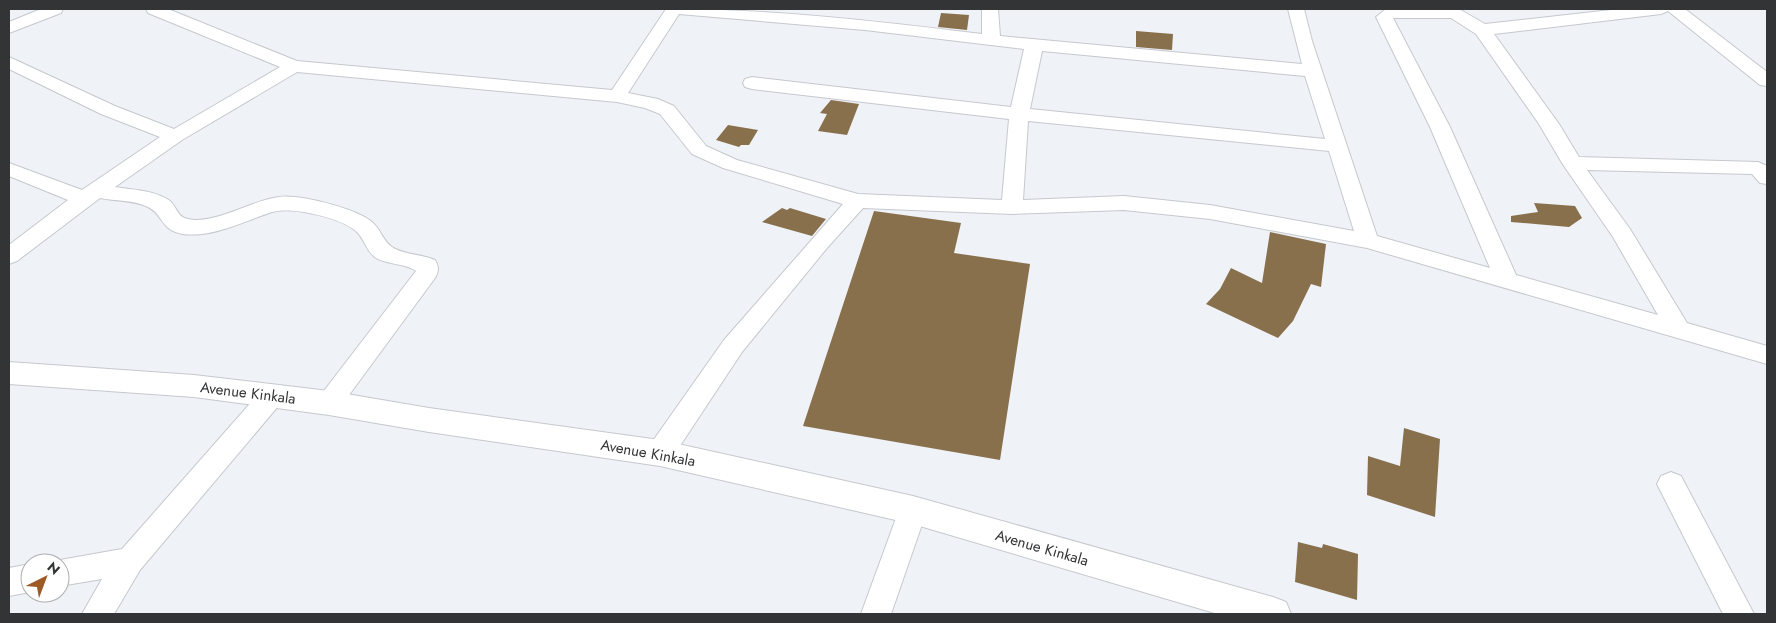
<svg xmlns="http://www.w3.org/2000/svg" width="1776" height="623" viewBox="0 0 1776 623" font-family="Jost,sans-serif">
<rect width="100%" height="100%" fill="#eff2f7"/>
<g fill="#88704d">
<polygon points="941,13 969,15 967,30 938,27"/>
<polygon points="1136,31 1173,34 1172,50 1136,47"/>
<polygon points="831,100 859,104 847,135 818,131 827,114 820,113"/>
<polygon points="728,125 758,130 749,145 741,145 739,147 716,140"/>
<polygon points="1534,203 1575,206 1582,218 1569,227 1511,222 1511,216 1538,212"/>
<polygon points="782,208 787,210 790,208 826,219 812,236 762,222"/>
<polygon points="874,211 961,223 954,253 1030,264 1000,460 803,426"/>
<polygon points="1270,232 1326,244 1321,287 1311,284 1293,321 1278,338 1206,304 1220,289 1231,268 1262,283"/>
<polygon points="1404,428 1440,439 1435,517 1367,495 1368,456 1400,466"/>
<polygon points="1298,542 1322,548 1323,544 1358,554 1357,600 1295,582"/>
</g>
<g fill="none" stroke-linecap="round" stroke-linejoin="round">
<defs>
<g id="minor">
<polygon points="41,9 63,9 61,13 9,33 9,22"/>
<path d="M146,9H168L297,61L612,90L666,9C772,9 877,21 982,34V9H998L1000,36L1302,64L1288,9H1304L1312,41L1377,236L1490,268L1430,127L1376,17L1386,9H1459L1485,24L1620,9H1685L1767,72V86L1760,85L1668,11L1661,14L1494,34L1559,124L1579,157L1758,162L1767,166V184L1760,183L1752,174L1587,170L1630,229L1687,323L1767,346V364L1367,248L1210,219L1124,210L1012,214L863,208L827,248L742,352L670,461L660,464L650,461L646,453L650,445L724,340L843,204L723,168L692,154L660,114L645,108L617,102L297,72L182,140L115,187C133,190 155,190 170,201C177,207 177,217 188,219C214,225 252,200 279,197C299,194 359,209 373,223C381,230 383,241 392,247C404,255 422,254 435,260C439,267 439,271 435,278L338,410L329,413L320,410L316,403L320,396L416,271C405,263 388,265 376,258C367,252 365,241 358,233C344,218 291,206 272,212C244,221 213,238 183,234C160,230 164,215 148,207C135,200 114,201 100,198L17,261L9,264V245L68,200L9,176V163L82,190L160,137L101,114L9,69V57L115,106L174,129L280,67L148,13ZM679,14L865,30L1024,49L1011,107L752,77L745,79L743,83L745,87L752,89L1009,119L1002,200L858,194L737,160L706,146L674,106L658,99L628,93ZM1393,18H1451L1476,34L1539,124L1562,163L1613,237L1658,315L1516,275L1450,127ZM1042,51L1305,76L1325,139L1030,109ZM1028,121L1329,151L1354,231L1210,205L1124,196L1023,200Z"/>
<polygon points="271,387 280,390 284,397 280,404 140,570 114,614 82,614 102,579 60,586 60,563 51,563 60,560 122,549 262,390"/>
<polygon points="1671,472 1681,476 1754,614 1723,614 1657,484 1661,476"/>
<polygon points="913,498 923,501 927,510 891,614 861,614 899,510 903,501"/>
<polygon points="30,564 30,592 9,596 9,568"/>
</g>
<polygon id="primary" points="9,362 194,375 329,391 429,408 660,440 913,496 1273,597 1286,602 1291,614 1218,614 913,524 660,466 429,432 329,415 194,397 9,384"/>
</defs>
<use href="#minor" stroke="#c5c8cd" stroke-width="2"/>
<use href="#primary" stroke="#c5c8cd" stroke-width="2"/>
<use href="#minor" fill="#fff" fill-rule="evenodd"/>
<use href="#primary" fill="#fff" fill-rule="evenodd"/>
</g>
<g text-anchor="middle" stroke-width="5" stroke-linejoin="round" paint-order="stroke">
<g font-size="15" fill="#333436" stroke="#fff">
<text transform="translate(248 393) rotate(7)" y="5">Avenue Kinkala</text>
<text transform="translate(648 453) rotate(10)" y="5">Avenue Kinkala</text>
<text transform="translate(1042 548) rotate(16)" y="5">Avenue Kinkala</text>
</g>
</g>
<rect width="1776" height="623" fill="none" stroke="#333436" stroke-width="20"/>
<g transform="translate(45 578) rotate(42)"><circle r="24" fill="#ffffff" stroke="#adaeaf"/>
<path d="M0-4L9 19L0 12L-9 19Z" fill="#9c5a27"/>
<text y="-8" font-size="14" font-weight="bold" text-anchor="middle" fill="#333436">N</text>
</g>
</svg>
